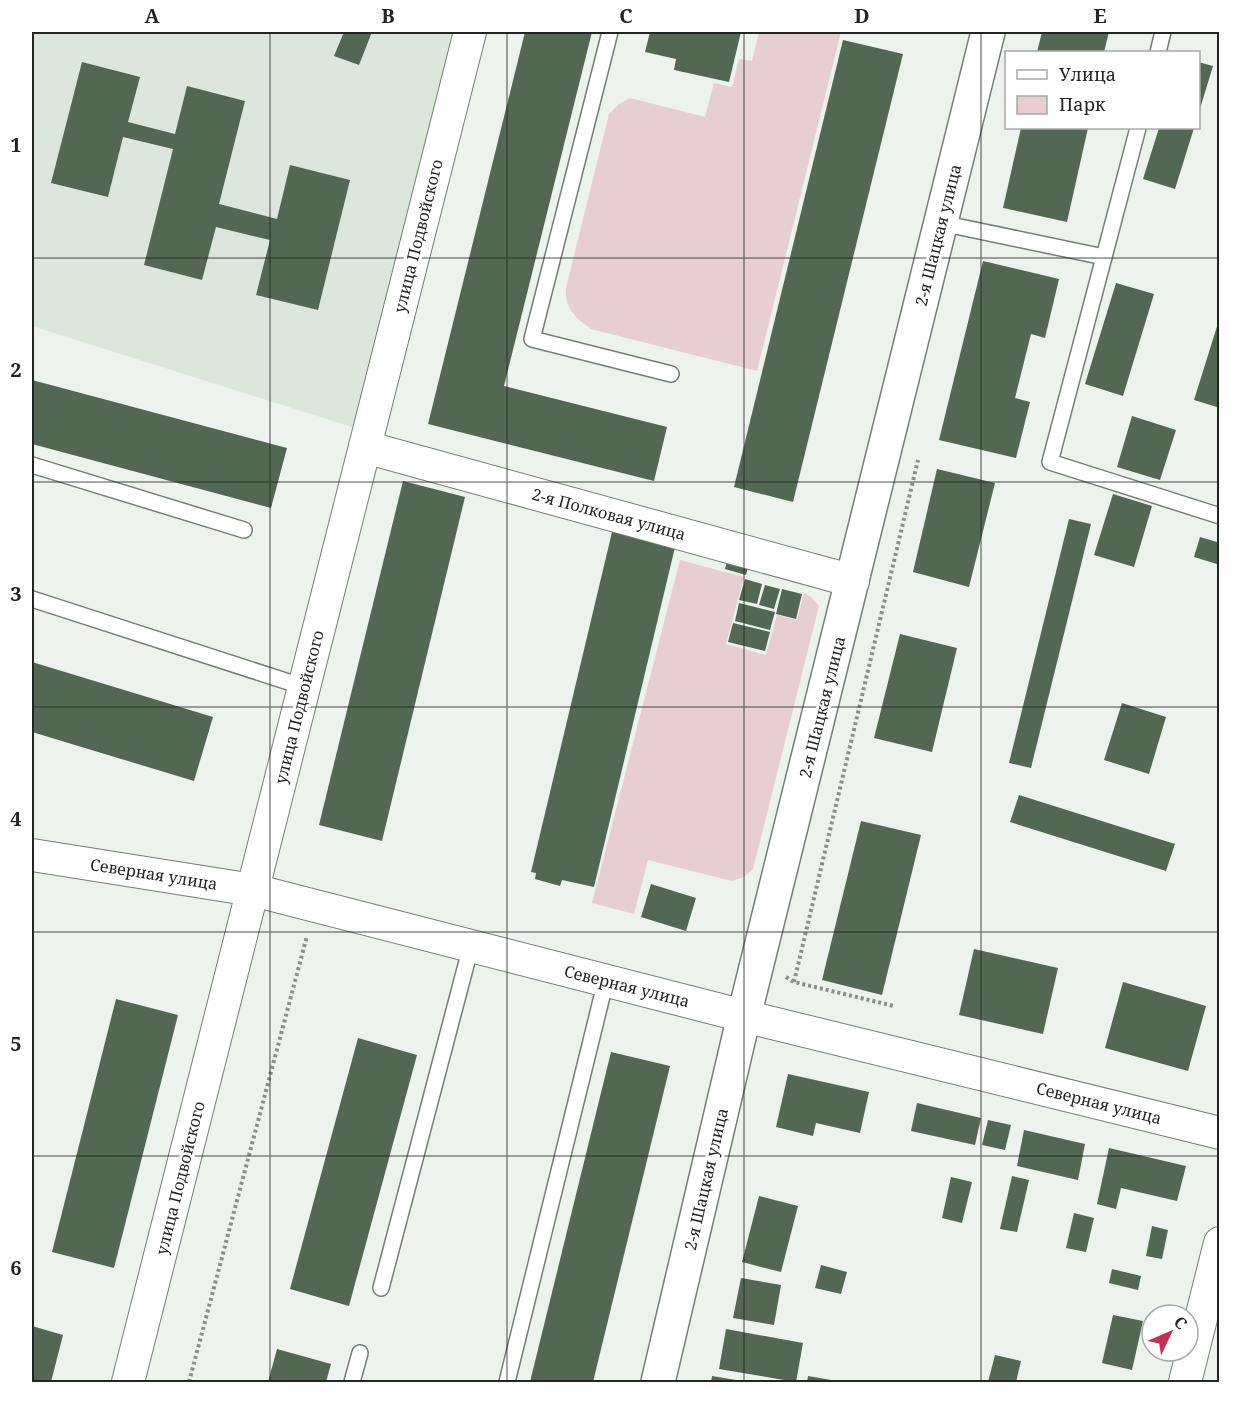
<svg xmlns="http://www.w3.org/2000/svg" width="1251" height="1414" viewBox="0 0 1251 1414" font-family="'Noto Serif',serif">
<rect width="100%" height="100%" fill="#ecf2ec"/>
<polygon fill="#dbe7db" points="32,32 458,32 352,427 32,326"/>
<g fill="#e7cfd1">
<path d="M759,32H841L757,371L591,329C576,318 564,308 566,288L609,114L619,104L630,98L705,117L714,83L732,87L739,59L752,61Z"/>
<polygon points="680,560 744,577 726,644 766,655 777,615 797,620 804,593 811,597 819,606 753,869 744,877 732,881 648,860 634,914 592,903"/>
</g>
<g fill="#526853">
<polygon points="344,32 372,32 359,65 334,56"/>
<polygon points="525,32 592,32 504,386 667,427 654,481 428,424"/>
<polygon points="650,32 741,32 729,82 674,70 676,59 645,52"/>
<polygon points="1042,32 1109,32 1104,52 1037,52"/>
<polygon points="843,40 903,54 793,502 734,487"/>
<polygon points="82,62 140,77 128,122 175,134 187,86 245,101 219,204 277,219 290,165 350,180 318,310 256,295 270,240 216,227 202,280 144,265 173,149 123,137 108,197 51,183"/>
<polygon points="1198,62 1213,66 1199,112 1198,112"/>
<polygon points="1021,128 1088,128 1067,222 1003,208"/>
<polygon points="1159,128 1194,128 1175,189 1143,179"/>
<polygon points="983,261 1059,279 1045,338 1031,334 1015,398 1030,402 1016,458 939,440"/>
<polygon points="1116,283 1154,294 1123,396 1085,384"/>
<polygon points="1219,320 1220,320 1220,408 1194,400"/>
<polygon points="32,380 287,448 271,508 32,444"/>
<polygon points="1132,416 1176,430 1160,480 1117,467"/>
<polygon points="937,469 995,483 969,587 913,572"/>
<polygon points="403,481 465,497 382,841 319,825"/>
<polygon points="1113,494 1152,506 1134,567 1094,555"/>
<polygon points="1069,519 1091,524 1031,768 1009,763"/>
<polygon points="613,528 676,543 594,887 562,880 560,886 535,879 536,873 531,872"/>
<polygon points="1200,537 1220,543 1220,565 1194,557"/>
<polygon points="733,540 754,545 746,575 725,569"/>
<polygon points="745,579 762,584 757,604 739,600"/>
<polygon points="765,585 780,589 774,609 759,605"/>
<polygon points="782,589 802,594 796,619 776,614"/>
<polygon points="739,603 775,612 770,630 735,621"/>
<polygon points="733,623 770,632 765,651 728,642"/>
<polygon points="900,634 957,648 932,752 874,738"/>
<polygon points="32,662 213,717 194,781 32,732"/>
<polygon points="1122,703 1166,717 1149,774 1104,760"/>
<polygon points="1019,795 1175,844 1166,871 1010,822"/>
<polygon points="861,821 921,835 882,995 822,980"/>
<polygon points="651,884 696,898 686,931 641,917"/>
<polygon points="974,949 1058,968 1043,1034 959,1015"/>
<polygon points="1123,982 1206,1006 1188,1071 1105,1048"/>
<polygon points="116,999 178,1015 114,1268 52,1252"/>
<polygon points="358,1038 417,1055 349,1306 290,1289"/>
<polygon points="611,1052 670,1066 593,1382 530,1382"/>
<polygon points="788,1074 869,1092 860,1133 816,1123 813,1136 776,1127"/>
<polygon points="917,1103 981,1118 975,1145 911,1131"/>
<polygon points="988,1120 1011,1125 1005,1150 982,1145"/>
<polygon points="1024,1130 1085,1144 1078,1180 1017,1166"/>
<polygon points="1109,1148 1186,1166 1177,1201 1121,1188 1116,1209 1097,1204"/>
<polygon points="1012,1176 1029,1180 1017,1232 1000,1229"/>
<polygon points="951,1177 972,1182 962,1223 942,1218"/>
<polygon points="759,1196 798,1206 781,1272 742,1262"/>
<polygon points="1074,1213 1094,1218 1086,1252 1066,1248"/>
<polygon points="1152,1226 1168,1230 1162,1259 1146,1256"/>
<polygon points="821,1265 847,1272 841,1294 815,1288"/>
<polygon points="1112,1269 1141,1276 1138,1290 1109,1283"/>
<polygon points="741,1278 781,1285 774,1325 733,1318"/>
<polygon points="1113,1315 1143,1321 1132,1370 1102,1363"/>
<polygon points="32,1326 63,1335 51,1382 32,1382"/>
<polygon points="726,1329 803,1343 796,1382 719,1369"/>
<polygon points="277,1349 331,1364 326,1382 268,1382"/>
<polygon points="995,1355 1021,1361 1016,1382 988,1382"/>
<polygon points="712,1376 742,1381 742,1382 711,1382"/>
<polygon points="808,1376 837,1381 837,1382 807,1382"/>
</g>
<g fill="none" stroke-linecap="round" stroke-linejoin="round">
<defs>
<g id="service">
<polyline points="610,32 532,339 671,374"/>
<polyline points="1158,52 1163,32"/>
<polyline points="1138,128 1050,462 1220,516"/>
<polyline points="941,223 1104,257"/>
<polyline points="32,465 244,530"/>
<polyline points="32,599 304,687"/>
<polyline points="381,1288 471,946"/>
<polyline points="352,1382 360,1353"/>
<polyline points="507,1382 606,980"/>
</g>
<g id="minor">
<polyline points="365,447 853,581"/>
<polyline points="32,855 253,890 744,1016 1220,1133"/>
<polyline points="128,1382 470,32"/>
<polyline points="1185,1382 1220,1243"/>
</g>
<polyline id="tertiary" points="658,1382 744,1016 988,32"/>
</defs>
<use href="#service" stroke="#777d77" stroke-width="18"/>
<use href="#minor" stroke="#777d77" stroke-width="34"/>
<use href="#tertiary" stroke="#777d77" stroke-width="36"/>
<g stroke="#8a8f8a" stroke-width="4" stroke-dasharray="3 3" stroke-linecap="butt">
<polyline points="786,977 794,982 894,1006"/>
<polyline points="794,982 918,460"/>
<polyline points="189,1382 307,936"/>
</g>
<use href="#service" stroke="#fff" stroke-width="15"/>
<use href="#minor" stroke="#fff" stroke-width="32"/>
<use href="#tertiary" stroke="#fff" stroke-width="33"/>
</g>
<path fill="none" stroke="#222522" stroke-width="1.5" stroke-opacity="0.55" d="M270,32V1382M507,32V1382M744,32V1382M981,32V1382M32,258H1220M32,482H1220M32,707H1220M32,932H1220M32,1156H1220"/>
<g text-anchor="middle" stroke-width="6" stroke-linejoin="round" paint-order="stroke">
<g font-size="16" fill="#222522" stroke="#fff">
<text transform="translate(938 235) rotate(-76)" y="6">2-я Шацкая улица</text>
<text transform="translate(418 236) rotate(-76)" y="6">улица Подвойского</text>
<text transform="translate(609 514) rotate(15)" y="6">2-я Полковая улица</text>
<text transform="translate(299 707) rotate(-76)" y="6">улица Подвойского</text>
<text transform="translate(822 707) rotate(-76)" y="6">2-я Шацкая улица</text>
<text transform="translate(154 874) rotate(9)" y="6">Северная улица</text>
<text transform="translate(627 986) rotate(14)" y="6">Северная улица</text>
<text transform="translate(1099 1103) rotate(14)" y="6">Северная улица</text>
<text transform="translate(180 1178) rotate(-76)" y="6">улица Подвойского</text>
<text transform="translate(706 1179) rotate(-77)" y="6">2-я Шацкая улица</text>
</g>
</g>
<rect width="1251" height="1414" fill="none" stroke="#ffffff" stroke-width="66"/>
<rect x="1005" y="51" width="195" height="78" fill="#ffffff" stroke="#a7a8a7" stroke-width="1.5"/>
<rect x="1017" y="70" width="30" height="9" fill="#ffffff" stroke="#a7a8a7" stroke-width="1.5"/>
<text x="1059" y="81" font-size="18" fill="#222522">Улица</text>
<rect x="1017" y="96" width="30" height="18" fill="#e7cfd1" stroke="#a7a8a7" stroke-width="1.5"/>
<text x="1059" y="111" font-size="18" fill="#222522">Парк</text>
<g transform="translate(1170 1333) rotate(46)"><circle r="28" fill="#ffffff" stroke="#a7a8a7" stroke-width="1.5"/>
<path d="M0-4.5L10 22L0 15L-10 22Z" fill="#c13152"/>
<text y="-9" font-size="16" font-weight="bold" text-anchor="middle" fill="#222522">С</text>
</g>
<rect x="33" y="33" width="1185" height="1348" fill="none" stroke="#222522" stroke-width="2"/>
<g font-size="20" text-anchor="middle" font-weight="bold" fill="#222522">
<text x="152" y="23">A</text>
<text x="388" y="23">B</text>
<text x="626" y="23">C</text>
<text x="862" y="23">D</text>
<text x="1100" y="23">E</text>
<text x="16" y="152">1</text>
<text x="16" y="377">2</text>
<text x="16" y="601">3</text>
<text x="16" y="826">4</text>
<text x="16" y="1051">5</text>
<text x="16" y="1275">6</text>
</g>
</svg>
